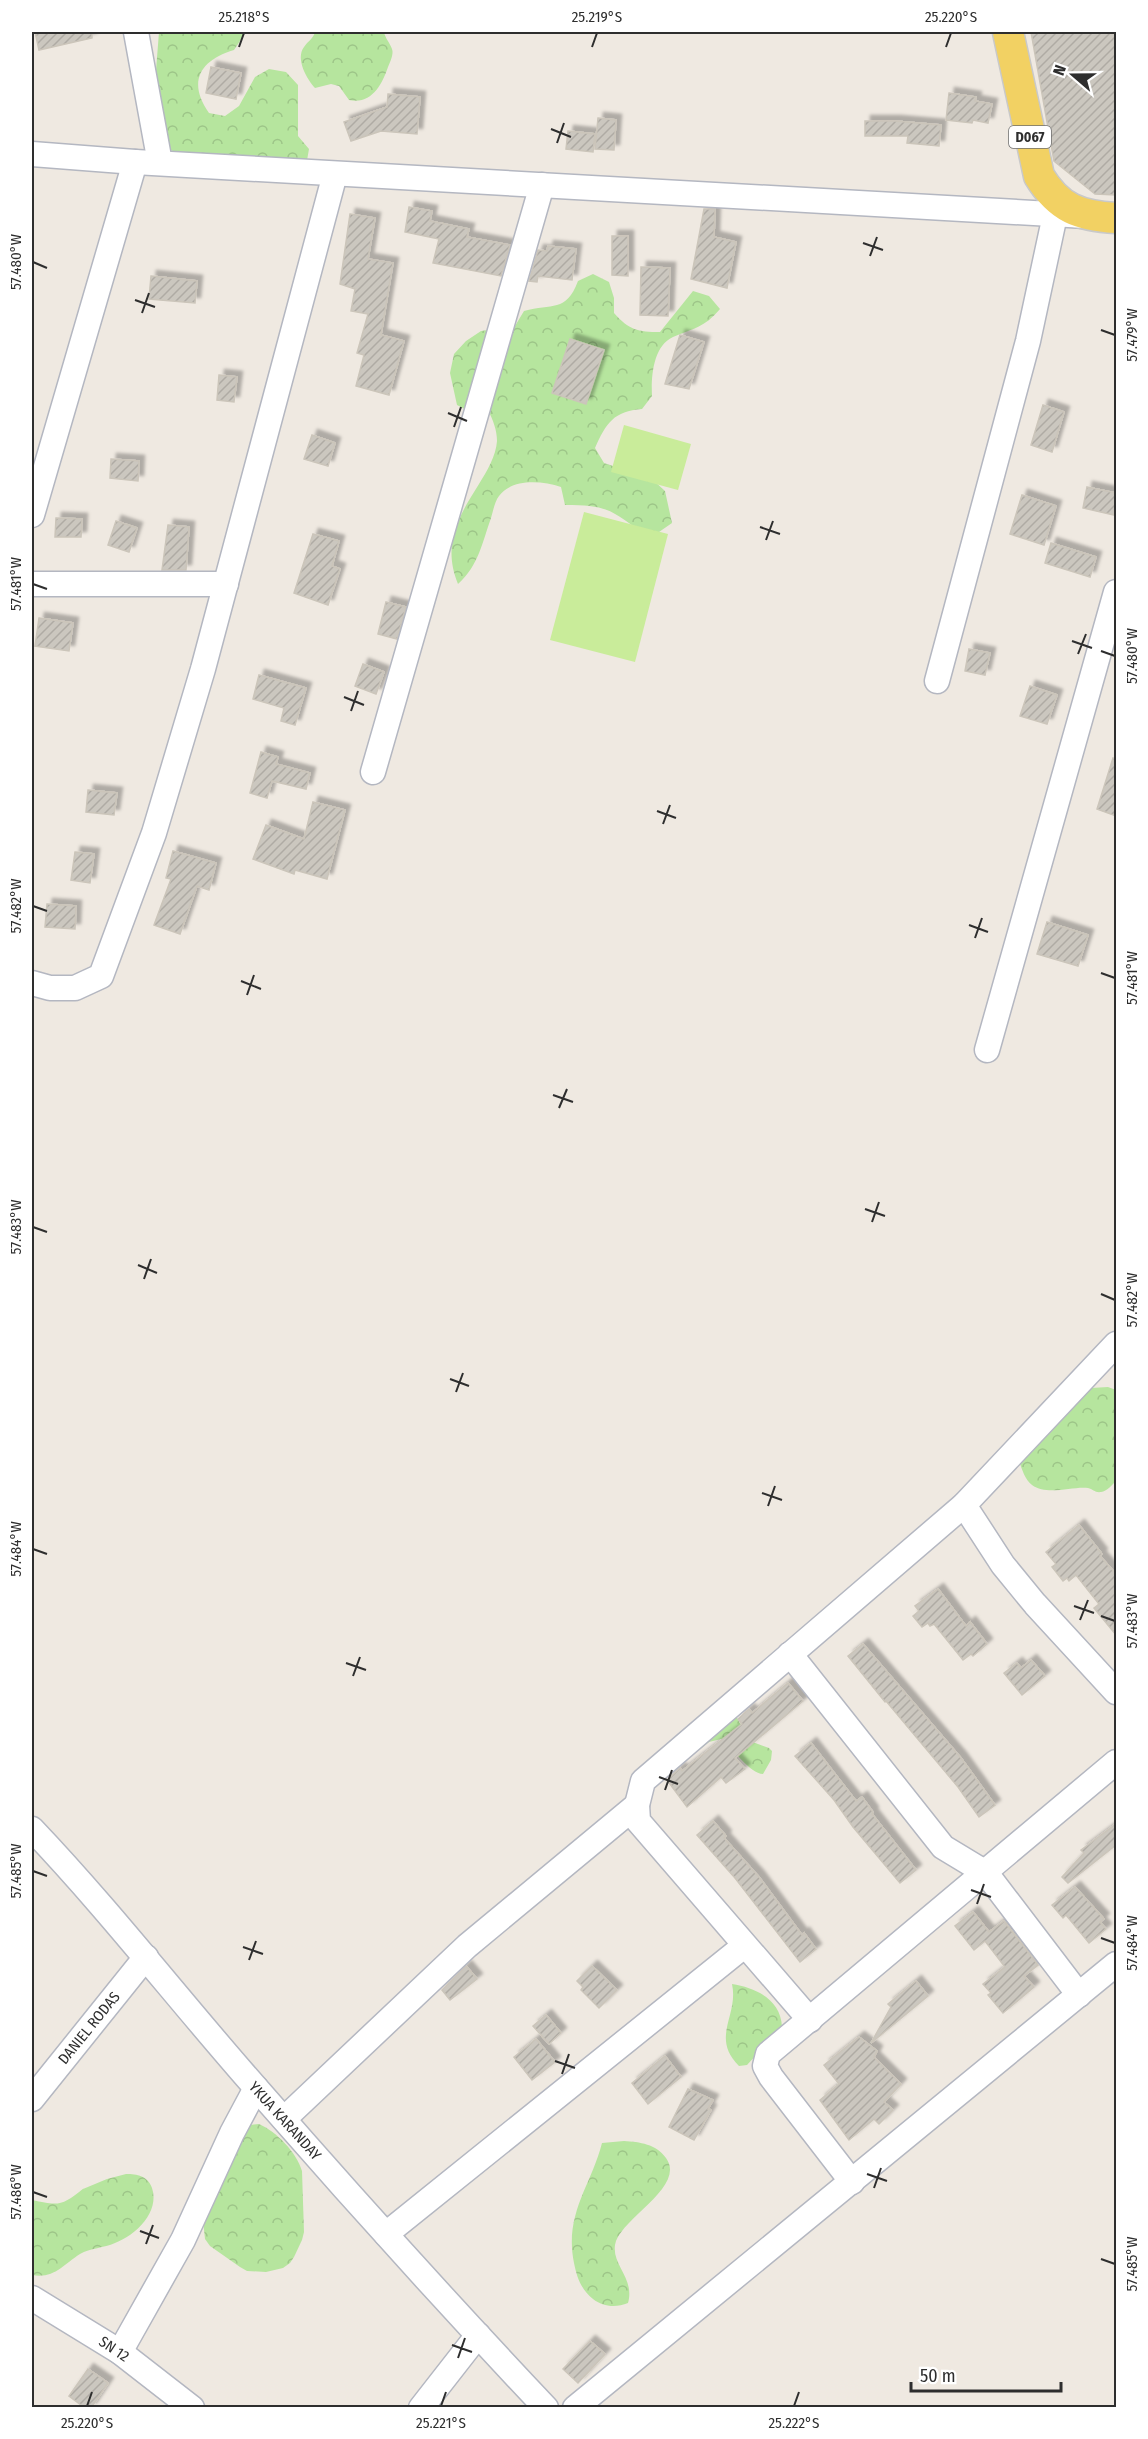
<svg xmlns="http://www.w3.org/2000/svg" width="1148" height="2439" viewBox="0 0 1148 2439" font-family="'Fira Sans Condensed',sans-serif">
<defs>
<pattern id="forest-crowns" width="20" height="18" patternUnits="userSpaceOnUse" patternTransform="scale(1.5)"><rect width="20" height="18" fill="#b6e59e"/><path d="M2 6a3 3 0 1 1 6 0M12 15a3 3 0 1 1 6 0" fill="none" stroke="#9dc588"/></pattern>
<pattern id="building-hatch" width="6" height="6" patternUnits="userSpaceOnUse" patternTransform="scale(1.5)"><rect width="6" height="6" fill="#cbc7bf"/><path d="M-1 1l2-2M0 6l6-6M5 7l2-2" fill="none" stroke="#afaba4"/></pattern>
<filter id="shadow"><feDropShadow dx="5.5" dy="-5.5" stdDeviation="1.5" flood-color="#0004"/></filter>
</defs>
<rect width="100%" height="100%" fill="#efe9e1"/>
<g fill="url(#forest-crowns)">
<path d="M159,32H246L234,50C200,60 187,82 209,113L225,116L239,106L255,77L269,69L286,72L298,85V136L309,149L306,166L185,156L168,149L154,96Z"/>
<path d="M315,32H384C385,38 390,43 392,49C394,54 390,62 388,67C382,85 371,105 349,100L339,86L331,84L315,88C307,79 295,59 304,47C308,41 313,39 315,32Z"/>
<path d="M593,274L609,282L614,298V313C629,330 638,332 660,332L693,291L709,296L720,309C704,328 694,328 673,337C653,346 651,377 652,396L642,409C614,411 606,423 595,448L604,463L652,479L665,491L672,523L659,532L642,533C611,509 605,505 565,505L561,487C542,481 513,478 499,496C495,501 493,511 491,518C482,543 479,565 458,584C442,545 458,517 479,484C487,471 496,456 497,441C497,430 493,420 488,410L472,413L457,405L450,373L454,354L466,341L481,331L515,326L524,311C552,303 566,313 578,281Z"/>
<path d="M1108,1387L1116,1390V1481C1112,1485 1107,1491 1101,1492C1095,1493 1093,1489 1088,1488C1073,1486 1047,1496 1032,1485C1025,1480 1022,1469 1019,1461L1091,1388Z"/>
<path d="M736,1716L750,1741L769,1748L772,1751L771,1760L763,1774C750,1774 733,1748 721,1739L709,1742L699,1750L695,1748Z"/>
<path d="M732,1984C757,1988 781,2000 782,2027L747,2065L739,2066C710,2037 739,2016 732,1984Z"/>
<path d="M259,2124C277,2132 296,2152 302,2171L304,2232L302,2240L294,2257L290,2263L283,2268L266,2272L247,2271L240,2267L210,2246L205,2239L203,2220L243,2130L250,2125Z"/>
<path d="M624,2141C640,2142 656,2144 666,2158C687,2187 619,2219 615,2245C612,2266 635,2278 628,2303C616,2308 603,2307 593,2299C581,2289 577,2278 574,2263C564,2214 591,2186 602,2143Z"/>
<path d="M126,2174C137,2174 148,2176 152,2188C160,2212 136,2235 115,2243C104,2248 90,2248 80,2254C63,2265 54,2279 32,2275V2200C59,2206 62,2206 84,2188L83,2189L107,2179Z"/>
</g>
<g fill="#c9ec9a">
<polygon points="624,425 691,444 678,490 611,472"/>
<polygon points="584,512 668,534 635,662 550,640"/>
</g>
<g fill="url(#building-hatch)" stroke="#cbc5ba" stroke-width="1.5" filter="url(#shadow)">
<polygon points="35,32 92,32 92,38 39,50"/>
<polygon points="1031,32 1116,32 1116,195 1095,194 1054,161"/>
<polygon points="211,67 241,73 236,99 206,93"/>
<polygon points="949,93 976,97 975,101 992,104 988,123 973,120 972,123 946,120"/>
<polygon points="388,94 420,97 417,134 381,131 351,141 344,122 387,107"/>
<polygon points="598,118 616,120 614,150 595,149"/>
<polygon points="865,121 895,121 941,125 939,146 907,143 908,136 865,136"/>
<polygon points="568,131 595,134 593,152 566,149"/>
<polygon points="409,207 432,211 430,221 469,229 467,237 510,245 501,276 433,263 439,239 405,232"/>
<polygon points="704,209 715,209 714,237 736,242 727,288 691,279"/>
<polygon points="350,214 375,218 368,259 393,263 381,335 404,341 389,395 356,386 364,355 357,353 368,314 351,311 355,289 340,284"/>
<polygon points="612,236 628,236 628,276 612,275"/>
<polygon points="548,246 576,249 572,280 538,276 537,282 529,281 538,250 547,251"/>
<polygon points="641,267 670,268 668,316 640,315"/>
<polygon points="151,276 197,281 195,303 149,299"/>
<polygon points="680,335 704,342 689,389 665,384"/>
<polygon points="570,339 604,350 586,404 552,393"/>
<polygon points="219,375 237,377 234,402 217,400"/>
<polygon points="1043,405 1064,412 1052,452 1031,445"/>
<polygon points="312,435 335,443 328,466 304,459"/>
<polygon points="111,459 139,461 138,481 110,478"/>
<polygon points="1087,487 1116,493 1114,515 1083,508"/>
<polygon points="1022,495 1056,506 1044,545 1010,534"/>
<polygon points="56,518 82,519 81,537 55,537"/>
<polygon points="116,521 137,528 129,552 108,545"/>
<polygon points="168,525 189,527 186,570 162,570"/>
<polygon points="313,534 339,541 332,566 340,569 328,605 294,593"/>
<polygon points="1051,543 1096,557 1090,577 1045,563"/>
<polygon points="386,602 406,607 397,639 378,634"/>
<polygon points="39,618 73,623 69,651 35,646"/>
<polygon points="969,649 990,653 985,675 965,671"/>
<polygon points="363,664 384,672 376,694 355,686"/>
<polygon points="259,675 306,688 295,725 281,721 284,708 253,699"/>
<polygon points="1030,686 1057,695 1047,724 1020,716"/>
<polygon points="261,752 278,757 276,764 310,773 306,789 272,781 267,798 250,793"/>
<polygon points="1113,758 1116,759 1116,816 1097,809"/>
<polygon points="88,790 117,793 114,815 86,812"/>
<polygon points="313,802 345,810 327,879 295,870 294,874 253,859 266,825 304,839"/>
<polygon points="173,851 216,863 209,890 197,886 180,934 154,925 171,879 166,878"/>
<polygon points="75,852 94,854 90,883 71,880"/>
<polygon points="47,904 76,906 75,929 45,927"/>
<polygon points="1047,922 1088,935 1078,966 1037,954"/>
<polygon points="1079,1525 1102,1554 1100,1556 1116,1574 1116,1635 1094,1608 1099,1604 1076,1575 1069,1581 1067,1578 1063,1581 1052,1567 1056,1564 1046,1552"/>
<polygon points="938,1589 966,1626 970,1622 987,1644 973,1656 971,1654 963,1660 934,1624 930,1626 928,1623 922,1627 913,1616 919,1611 915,1606"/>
<polygon points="863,1644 961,1758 995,1805 979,1817 958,1787 886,1701 885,1702 848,1656"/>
<polygon points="1031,1660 1045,1676 1022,1695 1004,1673 1017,1663 1021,1668"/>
<polygon points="788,1683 803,1701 735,1758 745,1769 726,1783 721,1777 687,1807 667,1780 680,1768 682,1771 742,1724 738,1719 749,1709 752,1713"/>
<polygon points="811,1743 856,1801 862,1797 873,1812 872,1814 916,1870 900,1883 853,1827 834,1800 795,1756"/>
<polygon points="713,1821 726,1836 724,1838 759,1877 802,1935 804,1933 816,1949 800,1962 735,1878 697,1835"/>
<polygon points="1116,1824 1116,1845 1068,1883 1062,1877 1084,1853 1081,1850"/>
<polygon points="1075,1887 1104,1919 1100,1922 1106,1929 1089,1943 1066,1915 1063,1918 1052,1905"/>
<polygon points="973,1912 989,1932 1004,1921 1038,1965 1024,1976 1034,1987 1003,2013 988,1995 991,1993 983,1984 1005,1967 985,1941 974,1950 955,1926"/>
<polygon points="466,1966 477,1979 450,2000 442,1990"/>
<polygon points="592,1966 617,1990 599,2008 581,1990 583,1987 577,1981"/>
<polygon points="916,1981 928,1996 871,2043 891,2007 888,2004"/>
<polygon points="546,2015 561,2033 549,2044 533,2026"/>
<polygon points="859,2037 877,2051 874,2057 901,2084 884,2102 893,2110 879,2124 874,2119 849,2140 820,2100 839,2084 824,2065"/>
<polygon points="536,2039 555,2062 532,2080 514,2057"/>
<polygon points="665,2056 681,2077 648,2104 632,2083"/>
<polygon points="688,2089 713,2100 708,2109 711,2110 694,2140 669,2127"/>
<polygon points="590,2341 605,2354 578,2383 563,2369"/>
<polygon points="88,2369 108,2383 91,2408 85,2408 69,2396"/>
</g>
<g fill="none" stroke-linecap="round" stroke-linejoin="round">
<defs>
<g id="minor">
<polyline points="136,32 160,163"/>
<polyline points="32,154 135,162 1086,216"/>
<polyline points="32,515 135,162"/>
<polyline points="32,584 226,584"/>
<polyline points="937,681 1028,341 1055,215"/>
<polyline points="373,772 542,185"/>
<polyline points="32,983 50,988 75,988 101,976 154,833 203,669 335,174"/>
<polyline points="987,1050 1116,592"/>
<polyline points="964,1505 1003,1565 1035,1604 1116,1692"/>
<polyline points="790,1654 943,1847 986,1873 1079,1995"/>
<path d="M32,1829C111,1912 181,2003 257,2089C351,2197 447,2303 546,2408"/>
<polyline points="810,2020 638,1821 637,1805 643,1781 964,1505 1116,1344"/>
<polyline points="32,2099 146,1957"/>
<polyline points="284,2119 467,1946 637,1805"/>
<polyline points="852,2182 771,2077 765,2066 768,2054 1116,1762"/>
<polyline points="386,2234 744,1946"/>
<polyline points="32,2298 120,2352 192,2408"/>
<polyline points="120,2352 183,2240 232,2133 256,2088"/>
<polyline points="421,2408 478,2335"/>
<polyline points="575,2408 1116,1964"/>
</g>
<path id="major" d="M1008,32L1039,176C1059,209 1080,216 1116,218"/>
</defs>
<use href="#minor" stroke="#b4b7c1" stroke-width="27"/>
<use href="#major" stroke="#c9c9c9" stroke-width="33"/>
<use href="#minor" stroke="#fff" stroke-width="24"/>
<use href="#major" stroke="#f2d163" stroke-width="30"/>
</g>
<path fill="none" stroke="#2e2e2e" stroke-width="2" d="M239,47L244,33M592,47L597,33M946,47L951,33M551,129L571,137M557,143L564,123M863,243L883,250M870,256L877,237M33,262L47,268M135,300L155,307M142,313L149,293M1101,330L1115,335M448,413L467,421M454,427L461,407M760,527L780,534M766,540L773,521M33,584L47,589M1072,641L1092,648M1101,651L1115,656M1078,654L1086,634M344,697L364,705M351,711L358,691M657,811L676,818M663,824L670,805M33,906L47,911M969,925L988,932M975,938L982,918M1101,973L1115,978M241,981L261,989M247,995L254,975M553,1095L573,1102M559,1108L567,1089M865,1209L885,1216M872,1222L879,1202M33,1227L47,1232M138,1265L157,1273M144,1279L151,1259M1101,1294L1115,1300M450,1379L469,1386M456,1392L463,1373M762,1493L782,1500M768,1506L775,1486M33,1549L47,1554M1074,1606L1094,1613M1101,1616L1115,1621M1080,1620L1088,1600M346,1663L366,1670M353,1676L360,1657M659,1777L678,1784M665,1790L672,1770M33,1871L47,1876M971,1890L991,1897M977,1904L984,1884M1101,1938L1115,1943M243,1947L263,1954M249,1960L256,1941M555,2061L575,2068M562,2074L569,2054M867,2174L887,2181M874,2188L881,2168M33,2192L47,2197M140,2231L159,2238M146,2244L153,2225M1101,2259L1115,2264M452,2345L472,2352M458,2358L465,2338M87,2406L92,2392M441,2406L446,2392M794,2406L799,2392"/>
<g text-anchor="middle" stroke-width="5" stroke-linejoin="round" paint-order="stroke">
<rect fill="#fff" stroke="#6d6d6d" stroke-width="1.5" x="1009" y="126" width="42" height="22" rx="4.5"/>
<g font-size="14" font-weight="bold" fill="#2e2e2e">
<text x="1030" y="142">D067</text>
</g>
<g font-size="15" fill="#2e2e2e" stroke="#fff">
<text transform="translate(89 2028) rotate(-51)" y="5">DANIEL RODAS</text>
<text transform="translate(285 2121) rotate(48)" y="5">YKUA KARANDAY</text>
<text transform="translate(114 2349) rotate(34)" y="5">SN 12</text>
</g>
</g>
<rect width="1148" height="2439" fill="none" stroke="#ffffff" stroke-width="66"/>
<g transform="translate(1073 75) rotate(290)" stroke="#ffffff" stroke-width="4.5" paint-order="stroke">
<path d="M0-4.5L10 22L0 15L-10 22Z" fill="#2e2e2e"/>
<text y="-9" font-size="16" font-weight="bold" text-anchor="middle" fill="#2e2e2e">N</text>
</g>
<path d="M911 2382v9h150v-9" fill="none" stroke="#2e2e2e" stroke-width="3"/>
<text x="920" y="2382" font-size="18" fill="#2e2e2e" stroke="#ffffff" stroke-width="4.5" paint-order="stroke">50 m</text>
<rect x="33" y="33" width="1082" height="2373" fill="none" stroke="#2e2e2e" stroke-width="2"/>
<g font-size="15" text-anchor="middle" fill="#2e2e2e">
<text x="244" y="22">25.218°S</text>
<text x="597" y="22">25.219°S</text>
<text x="951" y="22">25.220°S</text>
<text transform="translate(16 262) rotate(-90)" y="5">57.480°W</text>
<text transform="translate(1132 335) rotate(-90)" y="5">57.479°W</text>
<text transform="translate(16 584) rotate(-90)" y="5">57.481°W</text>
<text transform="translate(1132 656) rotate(-90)" y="5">57.480°W</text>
<text transform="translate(16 906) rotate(-90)" y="5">57.482°W</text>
<text transform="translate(1132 978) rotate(-90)" y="5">57.481°W</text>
<text transform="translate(16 1227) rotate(-90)" y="5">57.483°W</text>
<text transform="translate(1132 1300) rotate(-90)" y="5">57.482°W</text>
<text transform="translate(16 1549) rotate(-90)" y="5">57.484°W</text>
<text transform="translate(1132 1621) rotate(-90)" y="5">57.483°W</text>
<text transform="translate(16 1871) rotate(-90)" y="5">57.485°W</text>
<text transform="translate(1132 1943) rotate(-90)" y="5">57.484°W</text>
<text transform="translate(16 2192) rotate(-90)" y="5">57.486°W</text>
<text transform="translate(1132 2264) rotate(-90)" y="5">57.485°W</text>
<text x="87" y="2428">25.220°S</text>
<text x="441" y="2428">25.221°S</text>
<text x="794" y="2428">25.222°S</text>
</g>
</svg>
